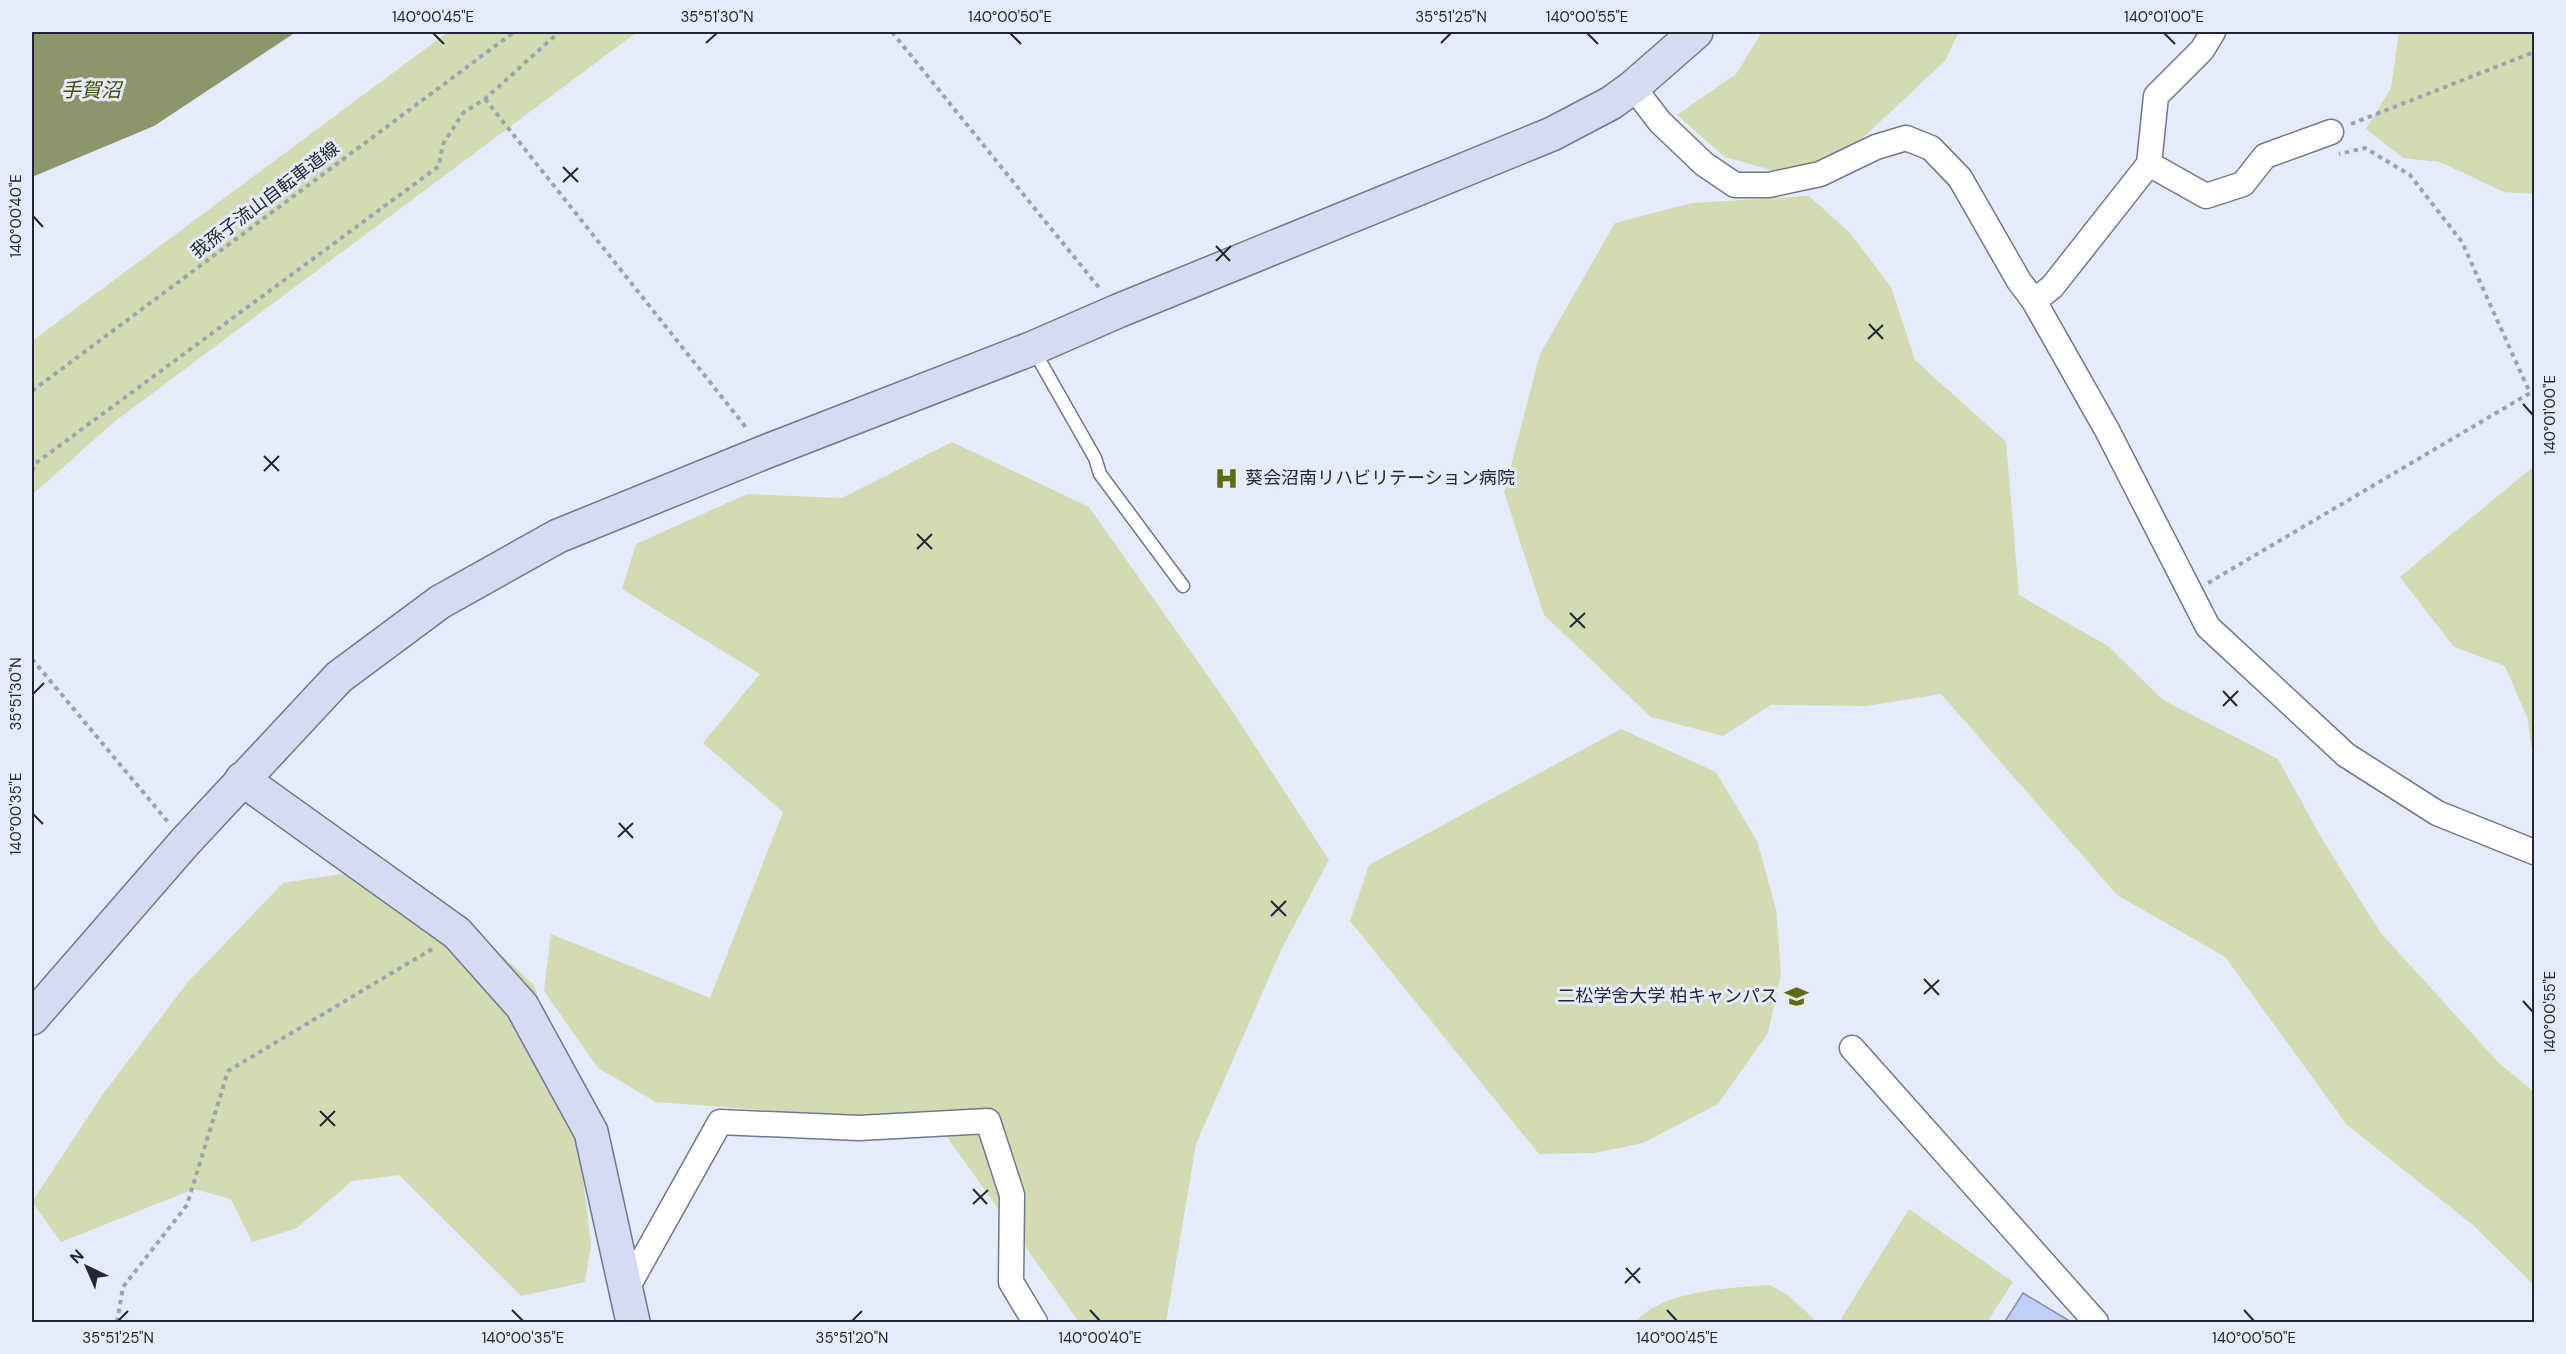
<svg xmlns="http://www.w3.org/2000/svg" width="2566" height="1354" viewBox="0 0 2566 1354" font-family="'DM Sans','Noto Sans JP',sans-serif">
<rect width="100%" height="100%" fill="#e5ebfa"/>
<g fill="#d2dbb1">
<polygon points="448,32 637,32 114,422 32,495 32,341"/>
<polygon points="1762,32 1959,32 1945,61 1855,145 1789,175 1725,157 1677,115 1736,74"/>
<polygon points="2399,32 2534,32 2534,194 2504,192 2440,162 2403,158 2366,129 2391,88"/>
<polygon points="1809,196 1850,233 1891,287 1915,360 2006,442 2019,595 2108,646 2163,700 2278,759 2322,839 2380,932 2498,1062 2534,1092 2534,1285 2473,1225 2347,1125 2225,957 2117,895 1941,694 1866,706 1771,705 1723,736 1651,717 1544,615 1504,492 1540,354 1615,223 1692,203"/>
<polygon points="952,442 1089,507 1229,706 1329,860 1281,950 1196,1144 1166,1322 1079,1322 937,1123 656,1102 598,1068 544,991 551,934 710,998 783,812 703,743 760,674 622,589 636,544 747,494 842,498"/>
<polygon points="2534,466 2534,763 2527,717 2505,666 2454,647 2400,577"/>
<polygon points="1621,729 1716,772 1757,841 1776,909 1781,974 1768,1033 1718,1104 1643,1143 1595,1153 1539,1154 1350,921 1369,865"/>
<polygon points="354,872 442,901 534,985 576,1123 591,1243 585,1282 521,1296 399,1175 352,1181 297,1228 252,1242 231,1199 194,1189 61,1242 32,1202 103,1094 187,983 283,883"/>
<polygon points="1909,1209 2013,1282 1987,1322 1847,1322 1841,1319"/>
<path d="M1770,1285L1789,1296L1817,1322H1636C1662,1290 1731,1288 1770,1285Z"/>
</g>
<polygon fill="#8d956b" points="32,32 296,32 154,126 32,177"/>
<polygon fill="#c0cef8" stroke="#8690ae" stroke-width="1.5" points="2023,1293 2073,1323 2004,1323"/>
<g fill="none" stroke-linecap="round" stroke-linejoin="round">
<defs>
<polyline id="lane" points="1033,349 1095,458 1100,474 1183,586"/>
<g id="street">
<polyline points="1633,87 1660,122 1704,164 1735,185 1769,185 1820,174 1876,147 1906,138 1931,148 1960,178 2019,281 2034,301 2107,430 2208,627 2346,755 2437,813 2534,852"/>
<polyline points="2149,164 2206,196 2243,184 2265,156 2331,132"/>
<polyline points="2034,301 2052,287 2149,164 2156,96 2202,50 2213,32"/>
<polyline points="1852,1048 2096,1322"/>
<polyline points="626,1290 720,1122 859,1128 988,1121 1012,1195 1011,1282 1035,1322"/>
</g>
<g id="secondary">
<polyline points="242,779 457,933 522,1006 591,1132 633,1322"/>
<polyline points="32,1018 185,842 339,677 440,602 558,536 765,452 1033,348 1118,311 1552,134 1611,103 1633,87 1696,32"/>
</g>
</defs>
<use href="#lane" stroke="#70788f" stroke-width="15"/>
<use href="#street" stroke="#70788f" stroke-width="27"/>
<use href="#secondary" stroke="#70788f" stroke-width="36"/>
<g stroke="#9da2af" stroke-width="4" stroke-dasharray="4.5 4.5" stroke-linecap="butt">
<polyline points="892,32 1100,289"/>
<polyline points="485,99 748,430"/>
<polyline points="2351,124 2534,52"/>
<polyline points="32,391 514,32"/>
<polyline points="32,471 36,463 439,166 443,144 463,113 485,99 559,32"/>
<polyline points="2208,583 2530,393 2462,242 2410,175 2365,148 2339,154"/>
<polyline points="32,659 168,822"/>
<polyline points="117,1322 123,1287 187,1205 228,1071 432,949"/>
</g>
<use href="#lane" stroke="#fff" stroke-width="12"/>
<use href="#street" stroke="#fff" stroke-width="24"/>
<use href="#secondary" stroke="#d4dbf3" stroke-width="33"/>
</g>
<path fill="none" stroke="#242731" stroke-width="2" d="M433,33L444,44M1010,33L1021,44M1587,33L1598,44M2164,33L2175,44M706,43L717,33M1441,43L1451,33M563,167L578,182M563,182L578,168M33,216L43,227M1216,246L1230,261M1216,261L1231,246M1869,324L1883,339M1868,339L1883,325M2523,404L2533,415M264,456L279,471M264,471L279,456M917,534L932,549M917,549L932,534M1570,613L1585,628M1570,627L1585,613M2223,691L2237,706M33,694L44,683M2223,706L2238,691M33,814L43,824M619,823L633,838M618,837L633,823M1271,901L1286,916M1271,916L1286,901M1924,979L1939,995M1924,994L1939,980M2523,1001L2533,1012M320,1111L335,1126M320,1126L335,1111M973,1189L987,1204M973,1204L988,1190M1626,1268L1640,1283M1625,1283L1640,1268M512,1310L523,1321M1090,1310L1100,1321M1667,1310L1677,1321M2244,1310L2254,1321M118,1321L128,1311M852,1321L862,1311"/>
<defs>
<symbol id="hospital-bare" viewBox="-9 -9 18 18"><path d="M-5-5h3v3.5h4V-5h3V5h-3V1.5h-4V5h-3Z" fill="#5f6a11" stroke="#e5ebfa" stroke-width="2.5" paint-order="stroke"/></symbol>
<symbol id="school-bare" viewBox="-9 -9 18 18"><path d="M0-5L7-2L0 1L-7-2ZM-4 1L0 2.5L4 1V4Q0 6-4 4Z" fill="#5f6a11" stroke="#e5ebfa" stroke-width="2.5" paint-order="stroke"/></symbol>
</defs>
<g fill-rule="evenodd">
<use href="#hospital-bare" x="1210" y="462" width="33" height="33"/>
<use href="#school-bare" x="1780" y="980" width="33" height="33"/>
</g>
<g text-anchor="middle" stroke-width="6" stroke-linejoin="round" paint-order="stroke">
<g font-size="18" fill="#242731" stroke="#e5ebfa">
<text transform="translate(265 200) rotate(-37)" y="6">我孫子流山自転車道線</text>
</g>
<g font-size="18" fill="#242731" stroke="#e5ebfa" text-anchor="start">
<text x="1245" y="484">葵会沼南リハビリテーション病院</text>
<text x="1778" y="1002" text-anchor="end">二松学舍大学 柏キャンパス</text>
</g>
<g font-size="20" font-style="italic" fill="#454d03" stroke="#e5ebfa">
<text x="91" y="97">手賀沼</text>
</g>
</g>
<rect width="2566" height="1354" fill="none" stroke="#e5ebfa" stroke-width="66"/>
<g transform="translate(87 1267) rotate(316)" stroke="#e5ebfa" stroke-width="4.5" paint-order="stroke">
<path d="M0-4.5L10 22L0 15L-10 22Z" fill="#242731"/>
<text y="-9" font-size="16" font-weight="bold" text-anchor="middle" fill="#242731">N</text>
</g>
<rect x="33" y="33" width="2500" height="1288" fill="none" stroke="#242731" stroke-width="2"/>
<g font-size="15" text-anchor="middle" fill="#242731">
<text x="433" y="22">140°00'45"E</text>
<text x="717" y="22">35°51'30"N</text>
<text x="1010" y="22">140°00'50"E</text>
<text x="1451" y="22">35°51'25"N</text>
<text x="1587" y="22">140°00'55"E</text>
<text x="2164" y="22">140°01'00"E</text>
<text transform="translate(16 216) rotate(-90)" y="5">140°00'40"E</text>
<text transform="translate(2550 415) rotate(-90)" y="5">140°01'00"E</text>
<text transform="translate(16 694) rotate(-90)" y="5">35°51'30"N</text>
<text transform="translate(16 814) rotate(-90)" y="5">140°00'35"E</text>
<text transform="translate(2550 1012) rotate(-90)" y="5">140°00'55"E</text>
<text x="118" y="1343">35°51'25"N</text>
<text x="523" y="1343">140°00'35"E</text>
<text x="852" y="1343">35°51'20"N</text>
<text x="1100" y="1343">140°00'40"E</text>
<text x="1677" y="1343">140°00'45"E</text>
<text x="2254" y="1343">140°00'50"E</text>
</g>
</svg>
